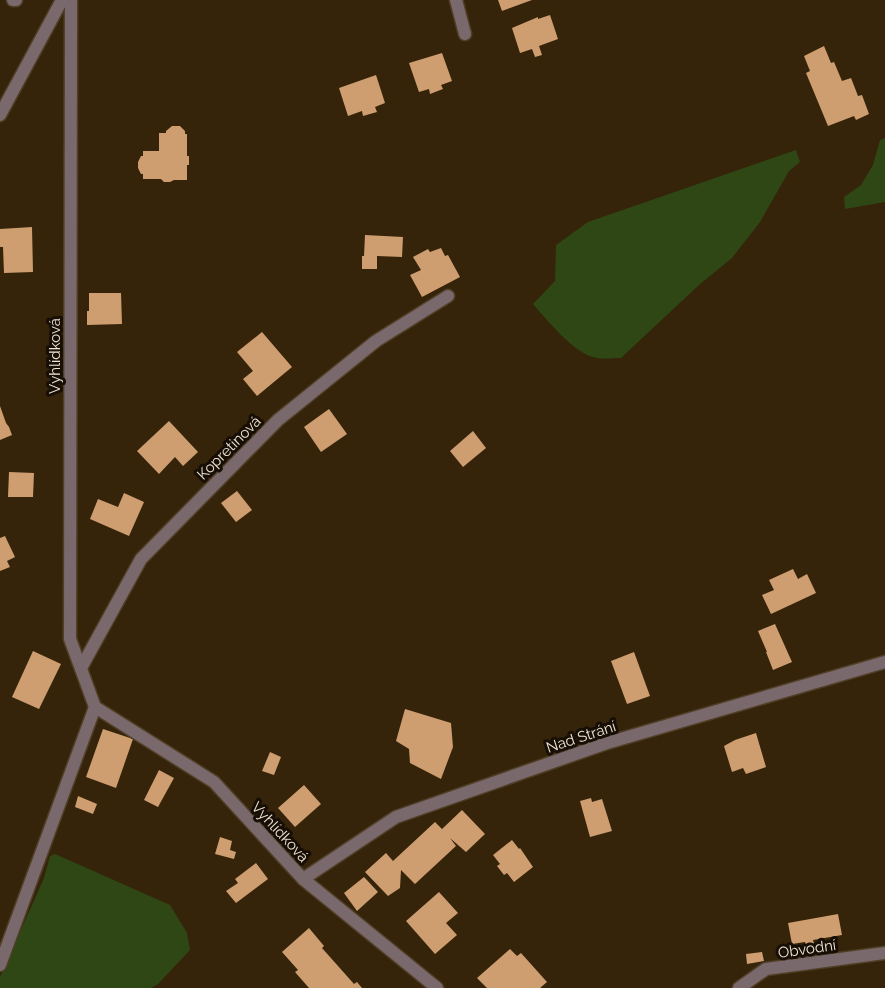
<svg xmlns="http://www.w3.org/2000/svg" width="885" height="988" viewBox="0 0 885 988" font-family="Raleway,sans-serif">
<rect width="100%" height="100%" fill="#36240a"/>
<g fill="#2e4714">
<polygon points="885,138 885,202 845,209 844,197 861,185 873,165 880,140"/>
<path d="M796,150L800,162L789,171L760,222L732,258L699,285L621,358C612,358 601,360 593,357C573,352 547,320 533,304L555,281L556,245L588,222Z"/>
<polygon points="55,854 170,905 187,933 190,950 158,984 151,988 0,988 0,977 44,878 50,856"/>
</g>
<g fill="#ce9e71">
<polygon points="498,0 532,0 502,11"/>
<polygon points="550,15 558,39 539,46 542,55 535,57 532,49 520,53 512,28 538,17 538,19"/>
<polygon points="824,46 831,63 834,62 842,81 851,78 858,96 862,95 869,114 856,120 854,116 828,126 806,73 810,71 804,56"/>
<polygon points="442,53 452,81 441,85 443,89 430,94 429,89 419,92 409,63"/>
<polygon points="376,75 385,103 375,107 377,112 363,116 362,111 348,116 339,88"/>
<polygon points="172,126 180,126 185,131 185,134 187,134 187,156 189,156 189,165 187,165 187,180 174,180 170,182 164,182 161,179 143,179 143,174 141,174 138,168 138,162 141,156 143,156 143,151 159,151 159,133 166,133 166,131"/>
<polygon points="32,227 33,272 4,273 3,247 0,247 0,229"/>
<polygon points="365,235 403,237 402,257 377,256 377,269 362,269 362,256 364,256"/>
<polygon points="441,248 445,256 448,255 460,277 422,297 410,275 421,270 413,257 428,249 430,252"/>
<polygon points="89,293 121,293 122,324 87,325 87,311 89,311"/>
<polygon points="262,332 292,367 257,396 243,379 253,371 237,352"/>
<polygon points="0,406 6,423 9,427 12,435 0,440"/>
<polygon points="329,409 347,434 321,452 304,427"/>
<polygon points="169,421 198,452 183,466 175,457 159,474 137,451"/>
<polygon points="473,431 486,448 463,467 450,451"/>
<polygon points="9,472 34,473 33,497 8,497"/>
<polygon points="237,491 252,510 236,522 221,503"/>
<polygon points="124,493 144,502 129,536 90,519 98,499 118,507"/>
<polygon points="5,536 15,557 7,561 10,567 0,571 0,538"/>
<polygon points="793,569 798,579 807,574 816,593 771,614 762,595 774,590 769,580"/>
<polygon points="775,624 792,662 773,670 766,652 767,652 758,631"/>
<polygon points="33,651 61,664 39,709 12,697"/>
<polygon points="634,652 650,696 627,704 611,661"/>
<polygon points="405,709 451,723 453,747 441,779 410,763 409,749 396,741"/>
<polygon points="103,729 133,739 116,788 86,777"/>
<polygon points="756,733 766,767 746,774 743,768 732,772 724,746 735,740"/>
<polygon points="270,752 281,757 274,775 262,771"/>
<polygon points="159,770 174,778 158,807 144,800"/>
<polygon points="304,785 321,804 295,827 278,808"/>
<polygon points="78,796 97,804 93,814 75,807"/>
<polygon points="591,798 592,802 602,799 612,831 590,837 580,801"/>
<polygon points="462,810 485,834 466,852 450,838 456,846 415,884 401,870 400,888 388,896 365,872 386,853 393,861 435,822 442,829"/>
<polygon points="220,837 232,841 230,850 236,852 234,859 215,854"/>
<polygon points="512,840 519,849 520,848 533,867 514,882 507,873 504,875 497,866 500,864 493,855"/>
<polygon points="256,863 268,879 236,903 226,891 238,883 235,879"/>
<polygon points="364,877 378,892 357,911 344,893"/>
<polygon points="439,892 458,913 446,923 457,935 435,954 406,921"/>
<polygon points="838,914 842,935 813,940 815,947 806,948 805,942 792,944 788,923"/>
<polygon points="309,928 324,946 322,948 354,984 357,982 362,988 309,988 295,972 298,970 282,952"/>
<polygon points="510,949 517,956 521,953 547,982 540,988 487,988 477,978"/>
<polygon points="762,952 764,961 747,964 746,954"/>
</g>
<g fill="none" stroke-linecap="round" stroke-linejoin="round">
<defs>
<g id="street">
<polyline points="13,0 16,0"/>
<polyline points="71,0 70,639 95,707 214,782 303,879 437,988"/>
<polyline points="456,0 465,34"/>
<polyline points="0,115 62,0"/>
<polyline points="81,668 141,559 278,420 376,341 448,296"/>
<polyline points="303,879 396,817 607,743 885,662"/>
<polyline points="0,965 95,707"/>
<polyline points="739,988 766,969 885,953"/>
</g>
</defs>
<use href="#street" stroke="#503f26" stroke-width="15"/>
<use href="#street" stroke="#79696c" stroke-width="12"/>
</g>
<g text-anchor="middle" stroke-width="6" stroke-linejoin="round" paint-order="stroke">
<g font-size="15" fill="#efe3d4" stroke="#170f05">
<text transform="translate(55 356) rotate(-90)" y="5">Vyhlídková</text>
<text transform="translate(229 448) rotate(-45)" y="5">Kopretinová</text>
<text transform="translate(581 737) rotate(-18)" y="5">Nad Strání</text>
<text transform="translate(280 832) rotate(47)" y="5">Vyhlídková</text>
<text transform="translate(807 949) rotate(-8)" y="5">Obvodní</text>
</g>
</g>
</svg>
